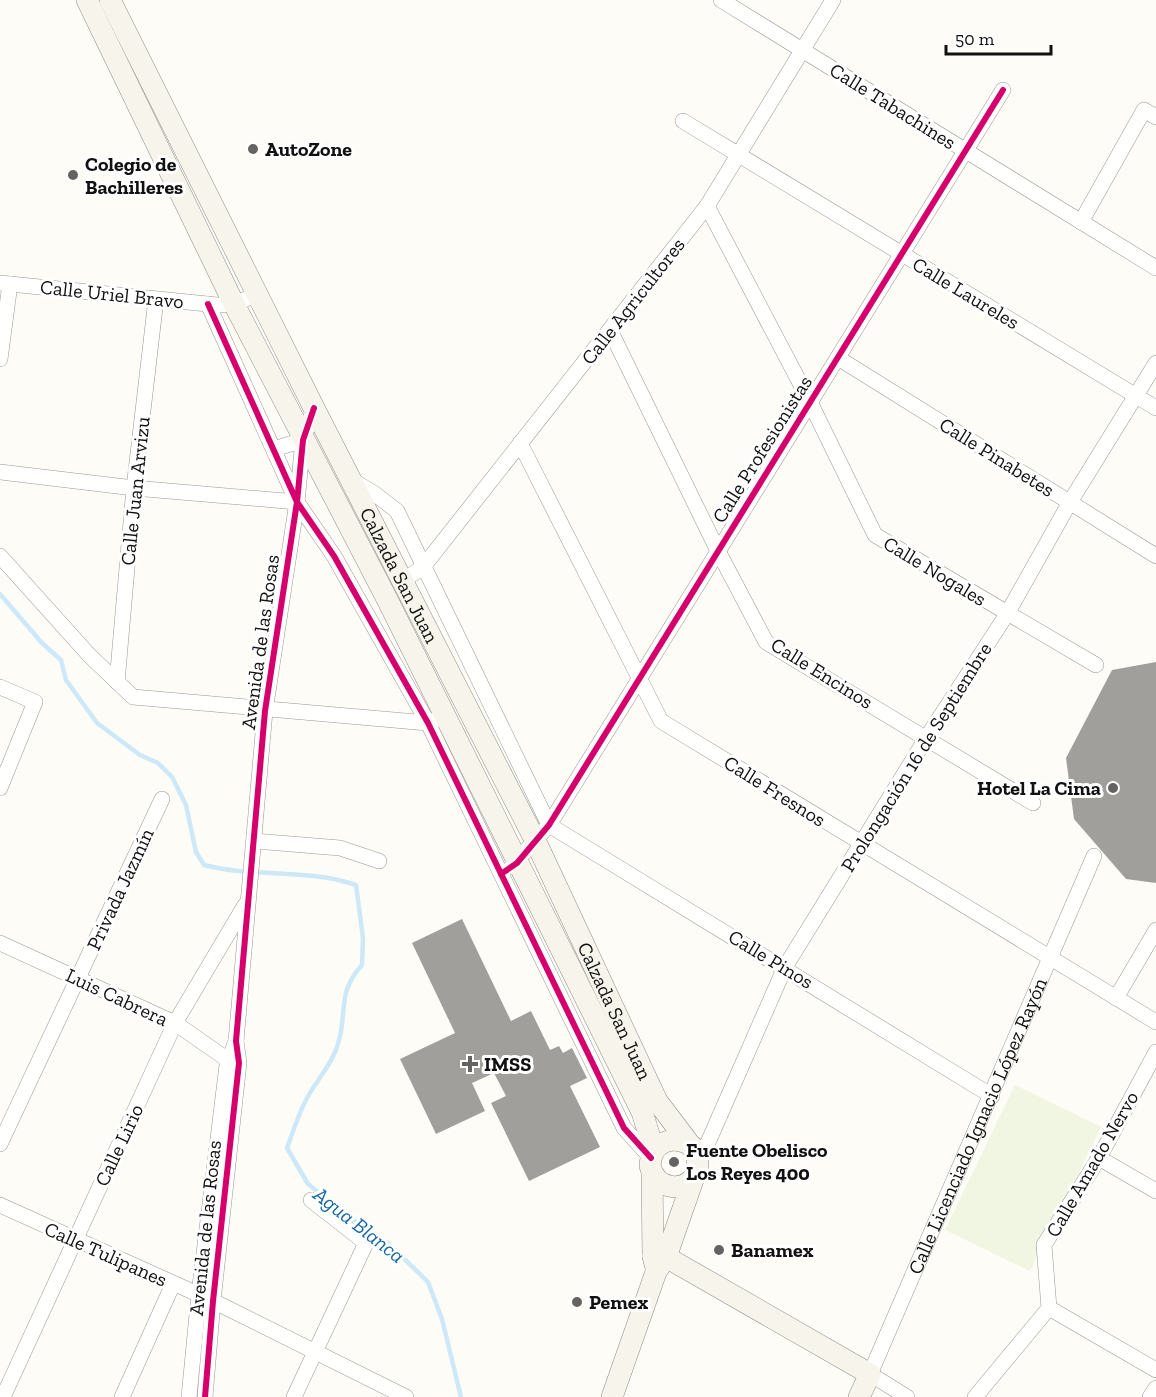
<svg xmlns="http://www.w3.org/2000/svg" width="1156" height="1397" viewBox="0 0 1156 1397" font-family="'Zilla Slab',serif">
<rect width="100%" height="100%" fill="#fdfcf7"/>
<polygon fill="#f0f6e1" points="1015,1085 1101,1127 1030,1271 945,1230"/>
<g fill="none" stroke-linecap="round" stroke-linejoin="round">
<path stroke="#cde8f7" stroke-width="4.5" d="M0,594L42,643L61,660L66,680L97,723L140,755L158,763L172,777L186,805L196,852L204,865C254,878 308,868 356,885L363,938L362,965C335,995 349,1013 337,1047C331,1066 315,1082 306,1100C298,1115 293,1132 287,1148L308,1184L348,1216L388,1243L428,1282L442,1319L461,1397"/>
</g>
<g fill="#a19f9c">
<polygon points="1156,662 1156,883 1126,879 1074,819 1066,758 1112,670"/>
<polygon points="462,919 511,1021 531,1011 550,1050 559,1046 563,1053 572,1048 587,1078 570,1086 600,1147 529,1181 491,1103 506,1096 494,1073 472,1083 485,1111 436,1134 400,1059 455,1033 412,943"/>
</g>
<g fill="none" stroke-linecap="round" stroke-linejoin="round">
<defs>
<g id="minor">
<polyline points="721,0 1156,268"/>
<polyline points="683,121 1156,408"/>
<polyline points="707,206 810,402 875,535 1096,665"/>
<polyline points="1081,222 1144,110 1156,117"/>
<polyline points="0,283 217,305 234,304 258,294"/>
<polyline points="208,304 297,502 334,556 428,723 624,1128 651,1158"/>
<polyline points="610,330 718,551 766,642 1033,803"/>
<polyline points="838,358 1156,556"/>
<polyline points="0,359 10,284"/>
<polyline points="520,443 661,721 1156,1022"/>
<polyline points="274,449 303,440"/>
<polyline points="0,472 134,488 297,502"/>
<polyline points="352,480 375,494 397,511 549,825"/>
<polyline points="0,556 89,655 133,697 428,723 435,720"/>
<polyline points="404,580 423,567 707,206 833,0"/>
<polyline points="117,682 134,488 156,299"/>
<polyline points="0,687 35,702 0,788"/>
<polyline points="549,825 992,1096"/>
<polyline points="254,841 340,848 379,861"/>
<polyline points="511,867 549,825 1003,90"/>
<polyline points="0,943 175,1023 228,1060 236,1062"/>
<polyline points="1116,998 1156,930"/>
<polyline points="0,1144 162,799"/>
<polyline points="1099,1158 1156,1191"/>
<polyline points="699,1163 785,967 927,737 1007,614 1070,502 1156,363"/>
<polyline points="0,1205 213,1301 406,1397"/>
<polyline points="1049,1308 1156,1370"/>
<polyline points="3,1397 175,1023 245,905"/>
<polyline points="122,1397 173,1284"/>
<polyline points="189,1397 199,1294 227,1065 236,1041"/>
<polyline points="205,1397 213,1301 239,1063 236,1041 265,711 297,502 303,440 314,408"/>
<polyline points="294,1397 366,1243 311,1200"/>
<path id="s1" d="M907,1397L870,1374L1094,856"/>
<polyline points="975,1397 1049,1308 1044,1245 1099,1158 1156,1052"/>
<polyline points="1150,1397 1156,1388"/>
</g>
<g id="secondary">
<polyline points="87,0 234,304 388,601 642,1112 654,1150"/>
<path id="s2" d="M110,0L314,408L535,840L657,1101L697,1154L698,1171C686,1194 657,1191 650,1166C651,1142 672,1134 692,1146"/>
<polyline points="652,1174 653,1256 656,1268"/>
<polyline points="653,1256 666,1257 870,1374 859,1397"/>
<polyline points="612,1397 656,1272 666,1257 694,1177"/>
</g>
</defs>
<use href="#minor" stroke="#979795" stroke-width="16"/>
<use href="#secondary" stroke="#8e8d8b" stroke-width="22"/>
<use href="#minor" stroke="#fffffe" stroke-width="15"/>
<use href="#secondary" stroke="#f6f4eb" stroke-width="21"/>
<defs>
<g id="cycleway">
<polyline points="208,304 297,502 334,556 428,723 624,1128 651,1158"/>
<polyline points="501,874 517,863 549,825 1003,90"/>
<polyline points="205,1397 213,1301 239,1063 236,1041 265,711 297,502 303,440 314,408"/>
</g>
</defs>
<use href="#cycleway" stroke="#fff" stroke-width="10"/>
<use href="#cycleway" stroke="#d6006c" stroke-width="6"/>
</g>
<g fill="#646362" stroke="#fff" stroke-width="2">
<circle cx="253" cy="149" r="6"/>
<circle cx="73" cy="175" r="6"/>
<circle cx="1113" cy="788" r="6"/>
<path d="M467 1055h6v6h6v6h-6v6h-6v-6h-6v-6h6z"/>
<circle cx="674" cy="1162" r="6"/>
<circle cx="719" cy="1250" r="6"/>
<circle cx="577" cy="1302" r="6"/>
</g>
<g text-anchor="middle" stroke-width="6" stroke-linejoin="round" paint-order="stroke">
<g font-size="20" fill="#111" stroke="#fff">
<text transform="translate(893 106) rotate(32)" y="7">Calle Tabachines</text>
<text transform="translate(966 293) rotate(31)" y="7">Calle Laureles</text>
<text transform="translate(112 294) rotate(6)" y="7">Calle Uriel Bravo</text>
<text transform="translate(633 301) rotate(-52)" y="7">Calle Agricultores</text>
<text transform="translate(762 449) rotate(-58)" y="7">Calle Profesionistas</text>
<text transform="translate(997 457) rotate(32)" y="7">Calle Pinabetes</text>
<text transform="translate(135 491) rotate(-84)" y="7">Calle Juan Arvizu</text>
<text transform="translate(935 571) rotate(31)" y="7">Calle Nogales</text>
<text dy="7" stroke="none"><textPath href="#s2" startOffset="644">Calzada San Juan</textPath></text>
<text transform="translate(260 642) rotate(-82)" y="7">Avenida de las Rosas</text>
<text transform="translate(822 673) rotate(32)" y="7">Calle Encinos</text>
<text transform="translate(916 757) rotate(-58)" y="7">Prolongación 16 de Septiembre</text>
<text transform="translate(775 791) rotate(32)" y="7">Calle Fresnos</text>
<text transform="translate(120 889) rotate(-65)" y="7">Privada Jazmín</text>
<text transform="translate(771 959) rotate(31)" y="7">Calle Pinos</text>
<text transform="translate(117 997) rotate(25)" y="7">Luis Cabrera</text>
<text dy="7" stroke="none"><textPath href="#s2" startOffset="1130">Calzada San Juan</textPath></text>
<text dy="7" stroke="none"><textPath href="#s1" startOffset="314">Calle Licenciado Ignacio López Rayón</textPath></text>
<text transform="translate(119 1145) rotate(-65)" y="7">Calle Lirio</text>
<text transform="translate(1092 1164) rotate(-60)" y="7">Calle Amado Nervo</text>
<text transform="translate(205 1228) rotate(-84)" y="7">Avenida de las Rosas</text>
<text transform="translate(106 1254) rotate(24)" y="7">Calle Tulipanes</text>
</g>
<g font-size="20" font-weight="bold" fill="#111" stroke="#fff" text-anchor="start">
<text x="265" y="156">AutoZone</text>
<text x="85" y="171">Colegio de<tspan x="85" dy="23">Bachilleres</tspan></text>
<text x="1101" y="795" text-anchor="end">Hotel La Cima</text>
<text x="484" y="1071">IMSS</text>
<text x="686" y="1157">Fuente Obelisco<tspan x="686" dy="23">Los Reyes 400</tspan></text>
<text x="731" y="1257">Banamex</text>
<text x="589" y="1309">Pemex</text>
</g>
<g font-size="21" font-style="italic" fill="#1768a6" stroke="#fff">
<text transform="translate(359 1225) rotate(38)" y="7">Agua Blanca</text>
</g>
</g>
<path d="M946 45v9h105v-9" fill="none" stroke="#111111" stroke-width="3"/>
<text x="955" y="45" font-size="18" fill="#111111" stroke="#ffffff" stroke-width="4.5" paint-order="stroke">50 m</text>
</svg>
